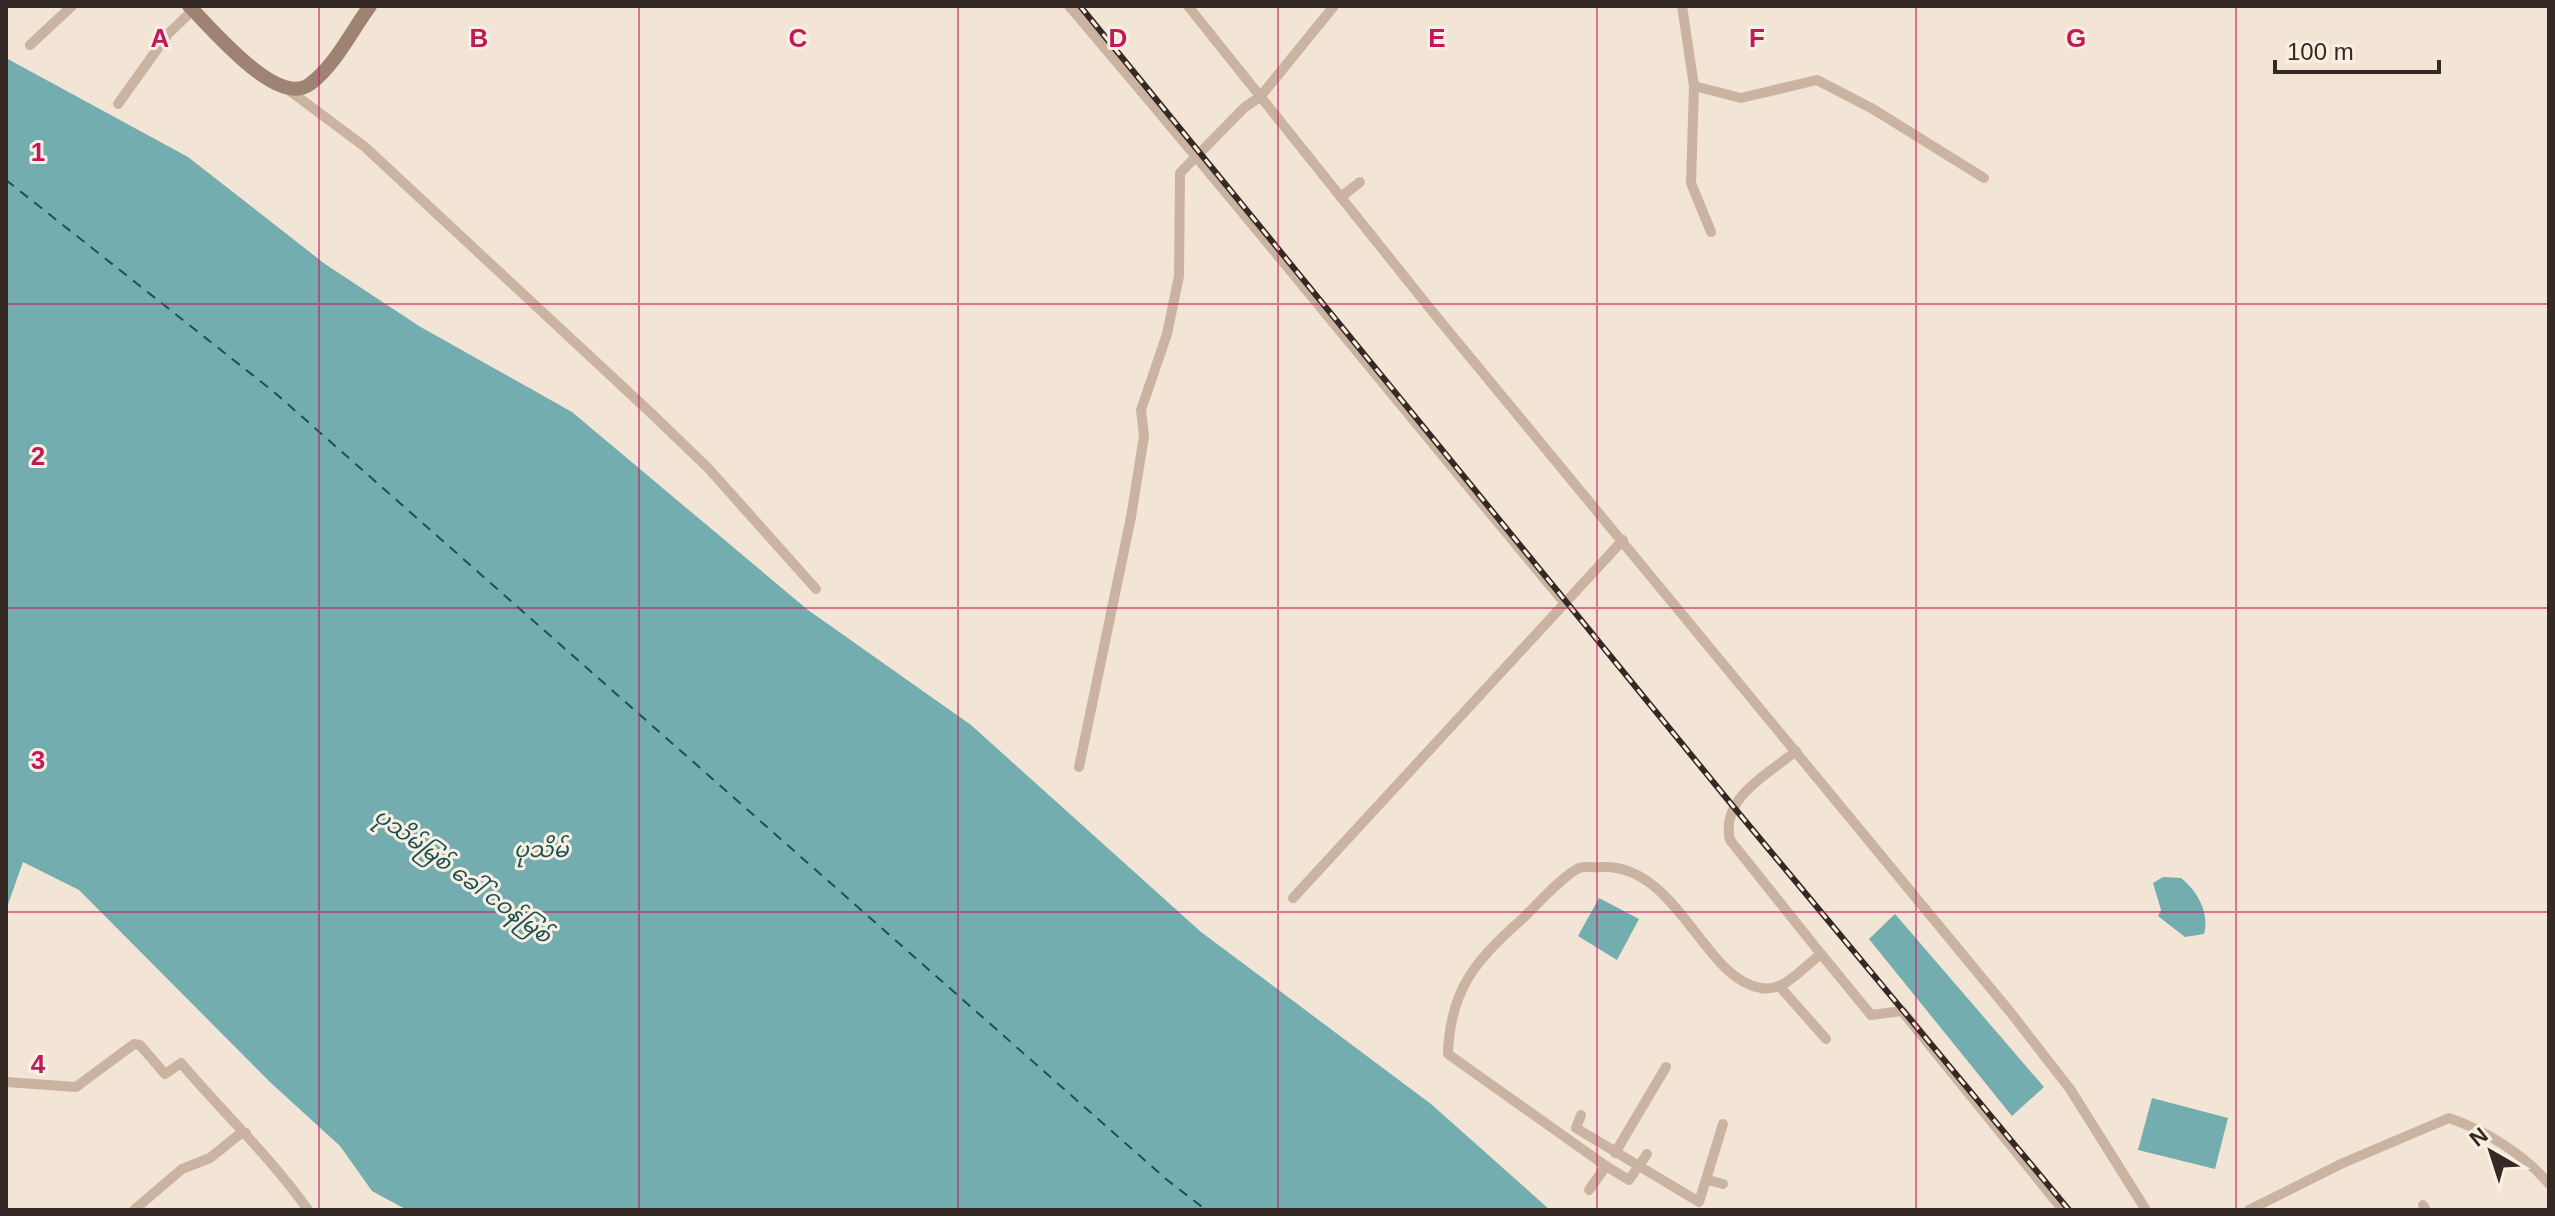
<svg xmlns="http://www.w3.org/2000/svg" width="2555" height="1216" viewBox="0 0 2555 1216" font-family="Helvetica,'Noto Sans Myanmar',sans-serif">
<rect width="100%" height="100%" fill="#f2e5d5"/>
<g fill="#73adb0">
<polygon points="6,58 188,157 325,264 419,326 572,412 808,610 971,725 1201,932 1431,1104 1550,1210 407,1210 372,1191 340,1146 271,1083 79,890 23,862 6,910"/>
<path d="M2163,877L2181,878C2197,890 2210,914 2204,934L2185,937L2158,916L2161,910L2153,883Z"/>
<polygon points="1599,898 1639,919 1617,960 1578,936"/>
<polygon points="1895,914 2044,1087 2012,1116 1869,939"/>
<polygon points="2152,1098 2228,1118 2215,1169 2138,1150"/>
</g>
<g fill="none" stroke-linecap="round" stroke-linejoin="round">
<polyline stroke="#185257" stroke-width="2" stroke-dasharray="10 8" stroke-linecap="butt" points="6,180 274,392 1166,1179 1206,1210"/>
<g stroke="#cab4a1" stroke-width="10">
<path d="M1069,6C1237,202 1398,404 1564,602"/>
<polyline points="1188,6 1436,316 2011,1013 2070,1089 2146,1210"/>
<polyline points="1682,6 1694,86 1691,183 1711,232"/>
<polyline points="30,45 72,6"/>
<polyline points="1694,86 1741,98 1817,80 1873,109 1984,178"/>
<polyline points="286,88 365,147 652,414 709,469 816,589"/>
<polyline points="118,104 168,34 193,10"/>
<polyline points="1341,197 1360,182"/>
<polyline points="1079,767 1131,517 1144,436 1141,410 1167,334 1179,276 1180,173 1245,107 1260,97 1334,6"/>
<polyline points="1293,898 1623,540"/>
<polyline points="1821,954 1871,1015 1902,1011 2063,1210"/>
<polyline points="1781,988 1826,1039"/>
<path d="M6,1082L76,1087L134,1044L140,1045L165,1074L181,1063C223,1113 270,1156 308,1210"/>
<polyline points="1581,1115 1576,1128 1699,1202 1723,1124"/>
<polyline points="1615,1153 1666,1067"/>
<path d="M1647,1154L1629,1180L1606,1166L1448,1054C1450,992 1474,961 1520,921C1534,908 1562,876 1579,868C1585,866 1597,868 1603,867C1678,865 1704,980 1761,988C1785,992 1802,968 1821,954L1730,840C1720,798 1767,775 1796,751"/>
<polyline points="1708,1180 1723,1184"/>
<polyline points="1589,1190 1606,1166"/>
<polyline points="2423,1205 2426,1210"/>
<polyline points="134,1210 182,1169 210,1158 241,1133 246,1133"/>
<path d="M2249,1210L2343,1163L2449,1118C2485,1130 2525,1155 2549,1184"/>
</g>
<path stroke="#9e8373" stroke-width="14" d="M189,6C210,26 277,109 310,84C335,66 352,30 370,6"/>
<defs>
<polyline id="rail" points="1080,6 1732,805 2069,1210"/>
</defs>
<use href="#rail" stroke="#342924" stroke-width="6"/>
<use href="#rail" stroke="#faefe1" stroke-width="3" stroke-dasharray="9" stroke-linecap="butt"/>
</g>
<path fill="none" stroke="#c2185b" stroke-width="2" stroke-opacity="0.55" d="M319,6V1210M639,6V1210M958,6V1210M1278,6V1210M1597,6V1210M1916,6V1210M2236,6V1210M6,304H2549M6,608H2549M6,912H2549"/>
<g text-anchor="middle" stroke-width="6" stroke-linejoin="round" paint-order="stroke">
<g font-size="22" font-style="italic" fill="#185257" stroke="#faefe1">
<text x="541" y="857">ပုသိမ်</text>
<text transform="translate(463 875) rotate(36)" y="8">ပုသိမ်မြစ် ခေါ် ငဝန်မြစ်</text>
</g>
</g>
<g font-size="26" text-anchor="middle" font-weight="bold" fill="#c2185b" stroke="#faefe1" stroke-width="6" stroke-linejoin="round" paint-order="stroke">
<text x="160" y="47">A</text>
<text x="479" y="47">B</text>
<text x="798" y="47">C</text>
<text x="1118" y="47">D</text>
<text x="1437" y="47">E</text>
<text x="1757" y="47">F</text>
<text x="2076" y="47">G</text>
<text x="38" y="161">1</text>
<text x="38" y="465">2</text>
<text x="38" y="769">3</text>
<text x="38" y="1073">4</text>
</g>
<rect width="2555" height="1216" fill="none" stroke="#342924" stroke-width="16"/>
<g transform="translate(2491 1152) rotate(321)" stroke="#faefe1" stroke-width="6" paint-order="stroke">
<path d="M0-6L14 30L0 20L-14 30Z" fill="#342924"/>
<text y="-12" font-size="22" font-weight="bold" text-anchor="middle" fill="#342924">N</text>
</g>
<path d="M2275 60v12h164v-12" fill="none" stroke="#342924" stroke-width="4"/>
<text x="2287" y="60" font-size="24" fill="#342924" stroke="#faefe1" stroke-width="6" paint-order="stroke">100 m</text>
</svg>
